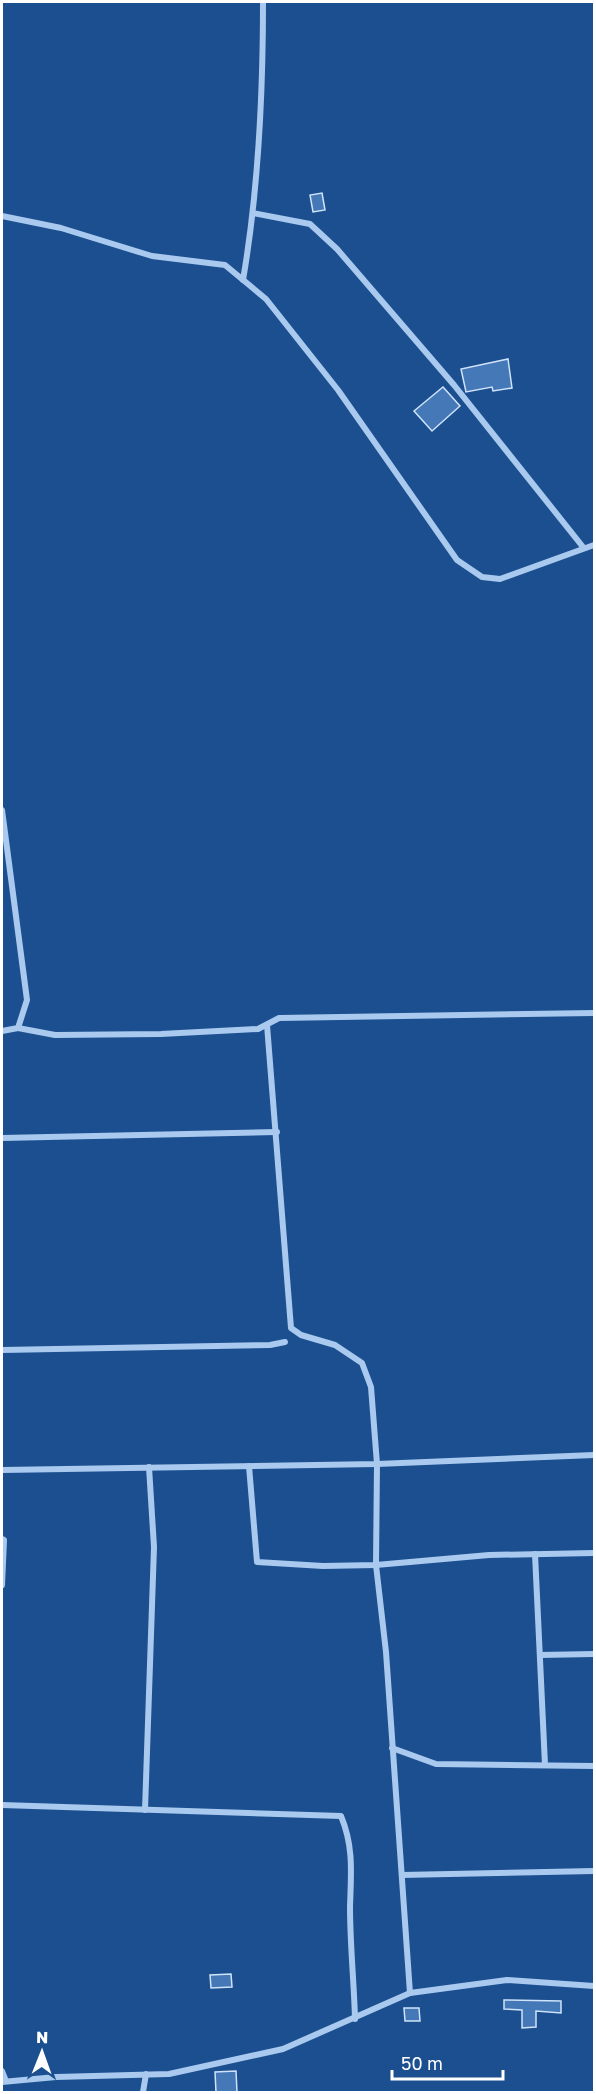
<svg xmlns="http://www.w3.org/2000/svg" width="596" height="2094" viewBox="0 0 596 2094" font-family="'Golos Text',sans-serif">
<rect width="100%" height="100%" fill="#1b4f8f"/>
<g fill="#4478b7" stroke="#cfe3fa" stroke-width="1.5">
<polygon points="322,193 325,210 313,212 310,195"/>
<polygon points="508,359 512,388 493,391 492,387 466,392 461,369"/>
<polygon points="443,387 460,406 432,431 414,411"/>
<polygon points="231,1974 232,1987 211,1988 210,1975"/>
<polygon points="504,2000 561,2001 561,2013 536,2011 536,2027 522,2028 522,2010 504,2009"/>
<polygon points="404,2008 419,2008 420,2021 405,2021"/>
<polygon points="236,2071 237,2092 216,2092 215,2072"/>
</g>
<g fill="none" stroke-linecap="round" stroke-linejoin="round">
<g stroke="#a9c9ee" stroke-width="6">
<polyline points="253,213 310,224 337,249 454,385 583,547"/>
<polyline points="2,216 61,228 152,256 225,265 266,299 338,390 457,560 482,577 500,579 594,545"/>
<path d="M243,280C259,187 263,95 263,2"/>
<polyline points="2,810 27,1000 18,1028 2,1031"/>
<polyline points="267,1025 291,1328 301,1335 335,1345 362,1363 371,1387 377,1464 376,1565 386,1652 410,1993"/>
<polyline points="18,1028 55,1035 161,1034 258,1029 279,1018 594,1013"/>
<polyline points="2,1138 277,1132"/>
<polyline points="2,1350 270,1345 285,1342"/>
<polyline points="249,1466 257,1562 323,1566 376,1565 489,1555 594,1553"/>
<polyline points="2,1470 377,1464 594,1455"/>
<polyline points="2,1539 4,1540 2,1585"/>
<polyline points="535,1554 545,1765"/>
<polyline points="540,1655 594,1654"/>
<polyline points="392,1748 436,1764 594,1766"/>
<path d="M2,1805L341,1816C354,1847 351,1874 350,1907C350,1944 354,1982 355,2019"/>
<polyline points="145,1810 154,1547 149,1467"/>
<polyline points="402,1875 594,1871"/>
<polyline points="2,2071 6,2081"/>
<polyline points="2,2082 56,2077 169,2074 283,2049 410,1993 507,1980 594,1986"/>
<polyline points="143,2092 146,2074"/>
</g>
</g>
<rect width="596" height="2094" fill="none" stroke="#ffffff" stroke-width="6"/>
<g transform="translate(42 2052) rotate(1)" stroke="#1b4f8f" stroke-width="4.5" paint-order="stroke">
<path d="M0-4.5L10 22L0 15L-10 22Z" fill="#ffffff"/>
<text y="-9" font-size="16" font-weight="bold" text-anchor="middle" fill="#ffffff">N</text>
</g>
<path d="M392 2070v9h111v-9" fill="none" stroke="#ffffff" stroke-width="3"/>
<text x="401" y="2070" font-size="18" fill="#ffffff" stroke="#1b4f8f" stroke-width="4.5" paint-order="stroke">50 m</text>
</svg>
